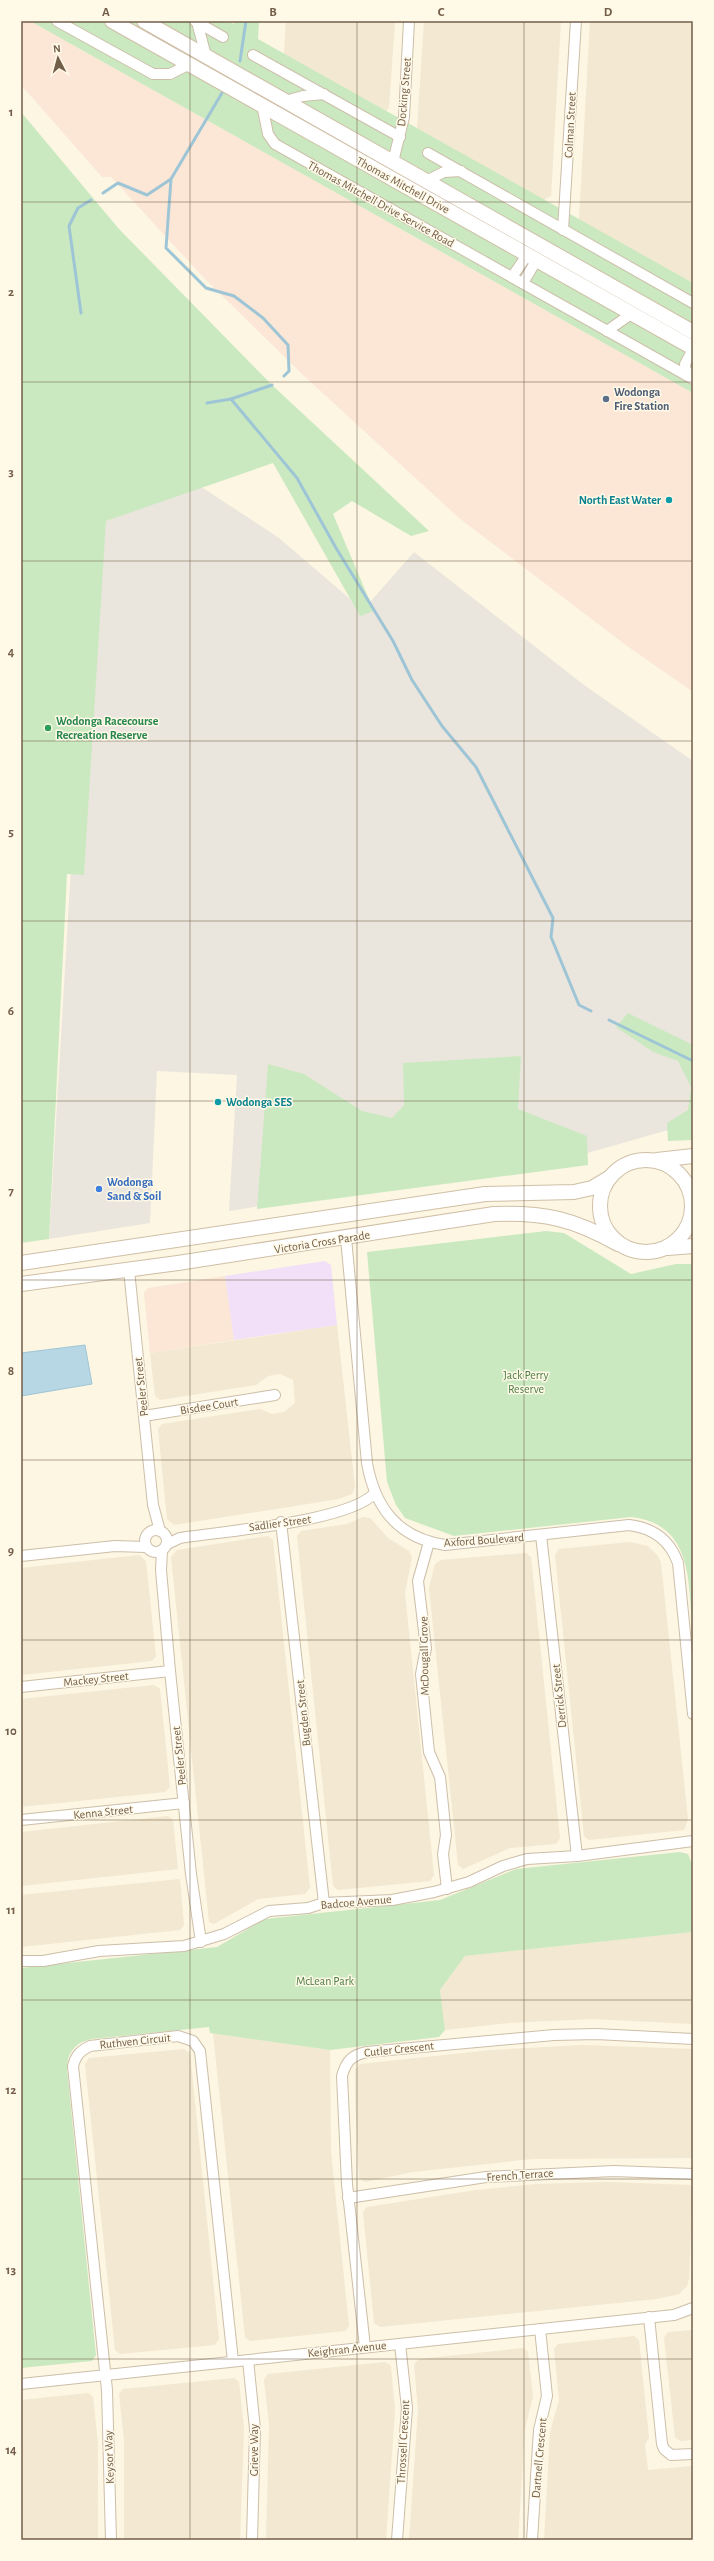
<svg xmlns="http://www.w3.org/2000/svg" width="714" height="2561" viewBox="0 0 714 2561" font-family="'Alegreya Sans',sans-serif">
<rect width="100%" height="100%" fill="#fcf6e2"/>
<g fill="#f3e8d1">
<polygon points="286,21 395,21 389,108 386,111 284,54"/>
<polygon points="424,21 561,21 551,196 544,200 417,129"/>
<polygon points="590,21 693,21 693,283 579,220"/>
<polygon points="337,1325 355,1487 352,1494 339,1499 174,1525 167,1519 158,1429 162,1424 260,1409 272,1414 284,1412 295,1403 293,1380 280,1374 268,1376 256,1385 160,1400 155,1396 150,1353"/>
<polygon points="363,1517 370,1518 388,1538 409,1551 412,1557 405,1593 434,1875 430,1881 338,1890 333,1886 297,1536 301,1531 347,1524"/>
<polygon points="268,1536 273,1540 310,1888 305,1894 258,1899 214,1924 209,1922 171,1557 177,1550"/>
<polygon points="630,1542 648,1546 658,1556 661,1563 688,1819 684,1830 589,1840 584,1836 555,1555 559,1549"/>
<polygon points="526,1553 531,1557 560,1838 556,1844 510,1848 463,1869 458,1865 429,1588 435,1564 441,1560"/>
<polygon points="139,1555 146,1561 156,1656 152,1661 21,1675 21,1568"/>
<polygon points="154,1685 160,1689 170,1787 165,1792 21,1807 21,1699"/>
<polygon points="168,1816 173,1820 178,1869 21,1886 21,1832"/>
<polygon points="180,1879 184,1925 180,1930 21,1947 21,1895"/>
<polygon points="693,1932 693,2024 592,2019 508,2023 445,2030 440,1990 465,1956"/>
<polygon points="213,2033 330,2050 331,2152 349,2326 345,2331 250,2341 245,2337"/>
<polygon points="583,2045 693,2049 693,2158 532,2159 413,2172 365,2182 359,2178 355,2097 355,2070 360,2064 491,2050"/>
<polygon points="184,2049 190,2053 219,2339 215,2345 120,2354 115,2350 85,2064 89,2058"/>
<polygon points="606,2182 690,2185 693,2188 689,2279 687,2286 679,2294 657,2299 380,2327 374,2323 363,2212 367,2207 476,2190 537,2184"/>
<polygon points="693,2330 693,2440 680,2441 675,2437 664,2338 668,2332"/>
<polygon points="634,2336 639,2340 649,2438 645,2444 648,2470 693,2466 693,2540 544,2540 550,2432 559,2400 554,2349 558,2344"/>
<polygon points="523,2348 528,2352 533,2397 525,2428 518,2540 409,2540 418,2410 414,2364 419,2359"/>
<polygon points="385,2362 391,2366 395,2410 386,2540 266,2540 269,2425 264,2380 268,2374"/>
<polygon points="234,2378 239,2382 244,2429 240,2540 124,2540 124,2440 119,2394 123,2389"/>
<polygon points="88,2393 93,2397 98,2443 98,2540 21,2540 21,2400"/>
</g>
<g fill="#fce7d6">
<polygon points="21,21 30,21 693,393 693,692 627,646 459,518 303,375 203,277 111,177 102,177 21,85"/>
<polygon points="225,1276 234,1340 150,1353 144,1293 148,1288"/>
</g>
<polygon fill="#ebe6dd" points="194,482 279,538 363,610 414,552 584,685 693,761 693,1123 577,1156 229,1211 237,1075 157,1071 150,1223 49,1239 93,496"/>
<polygon fill="#f2dff8" points="325,1261 331,1265 337,1325 234,1340 225,1276"/>
<g fill="#cbe9c1">
<polygon points="30,21 227,21 234,24 234,21 259,21 258,39 693,283 693,393"/>
<polygon points="21,112 119,229 272,385 429,531 411,536 352,501 333,514 374,611 360,616 273,463 106,521 84,875 67,874 49,1239 21,1243"/>
<polygon points="628,1013 693,1045 693,1140 668,1141 667,1123 688,1110 691,1087 678,1061 653,1052 616,1027"/>
<polygon points="521,1056 518,1109 587,1136 588,1165 257,1209 268,1064 304,1074 362,1111 392,1118 404,1105 403,1063"/>
<path d="M546,1231L564,1233L631,1274L676,1264H693V1639C688,1588 696,1524 631,1517L454,1536L405,1518L396,1505L387,1482L367,1252Z"/>
<path d="M680,1852L688,1854L692,1864L693,1932L465,1956L440,1990L445,2030L439,2037L330,2050L210,2033L209,2027L92,2039C76,2042 67,2052 67,2069L96,2355L92,2361L21,2368V1968L217,1947L265,1919L440,1900L516,1869Z"/>
</g>
<polygon fill="#b7d7e5" stroke="#9ec5d6" points="85,1345 92,1384 21,1396 21,1353"/>
<g fill="none" stroke-linecap="round" stroke-linejoin="round">
<g stroke="#9ec5d6" stroke-width="3">
<polyline points="240,61 246,21"/>
<polyline points="171,179 166,248 206,288 234,296 263,318 288,345 289,371 284,376"/>
<polyline points="103,193 118,183 147,195 171,179 222,93"/>
<polyline points="81,313 69,226 78,208 91,200"/>
<polyline points="231,399 297,478 336,548 393,641 412,680 442,726 476,767 553,918 551,937 579,1005 591,1011"/>
<polyline points="207,403 231,399 272,385"/>
<polyline points="609,1020 693,1061"/>
</g>
<defs>
<g id="street">
<polyline points="57,21 153,74 170,74 190,64"/>
<polyline points="195,21 223,37"/>
<polyline points="197,22 206,56"/>
<polyline points="253,55 400,137"/>
<polyline points="285,101 303,96 324,94"/>
<polyline points="262,105 268,134 275,144 693,379"/>
<polyline points="428,153 693,303"/>
<polyline points="393,162 404,117 409,21"/>
<polyline points="426,181 444,172 461,171"/>
<polyline points="563,230 576,21"/>
<polyline points="512,277 527,255"/>
<polyline points="523,283 536,261"/>
<polyline points="607,331 631,314"/>
<polyline points="690,373 686,375 685,364 693,349"/>
<path d="M346,1238L367,1463C375,1508 398,1538 445,1545L629,1525C653,1528 670,1540 678,1563L693,1714"/>
<polyline points="129,1270 153,1505 160,1531"/>
<polyline points="144,1416 275,1395"/>
<polyline points="281,1522 324,1903"/>
<circle cx="156" cy="1541" r="11"/>
<polyline points="541,1535 577,1856"/>
<polyline points="429,1542 418,1581 426,1648 421,1674 429,1752 440,1777 446,1835 443,1854 447,1889"/>
<path d="M167,1544L180,1538C223,1531 348,1522 375,1493"/>
<polyline points="162,1550 161,1570 170,1671 191,1874 201,1942"/>
<polyline points="21,1556 115,1546 146,1547"/>
<polyline points="21,1687 170,1671"/>
<polyline points="21,1820 184,1803"/>
<polyline points="21,1961 43,1961 99,1951 184,1946 224,1934 269,1911 308,1908 324,1903 392,1900 434,1892 469,1882 503,1866 527,1859 577,1856 693,1841"/>
<polyline points="348,2198 486,2177 614,2171 693,2174"/>
<polyline points="649,2317 662,2444 664,2449 671,2455 693,2454"/>
<path d="M365,2347L347,2184L342,2076C346,2061 352,2055 367,2052L554,2035L596,2034L693,2039"/>
<polyline points="248,2360 255,2429 252,2540"/>
<polyline points="21,2384 674,2315 693,2308"/>
<path d="M111,2540L107,2390L73,2066C76,2055 80,2051 90,2046L178,2036L193,2041L200,2051L233,2361"/>
<polyline points="397,2540 407,2408 400,2344"/>
<polyline points="532,2540 539,2430 547,2396 540,2329"/>
</g>
<g id="secondary">
<polyline points="112,21 693,348"/>
<polyline points="144,21 693,332"/>
<circle cx="646" cy="1206" r="46"/>
<polyline points="657,1160 693,1156"/>
<polyline points="668,1248 693,1246"/>
<polyline points="21,1263 485,1194 574,1192 592,1188 609,1178"/>
<path d="M21,1284L178,1263L494,1214C544,1212 574,1219 618,1244"/>
</g>
</defs>
<use href="#street" stroke="#cdbea9" stroke-width="12"/>
<use href="#secondary" stroke="#d0bfa7" stroke-width="16"/>
<use href="#street" stroke="#fff" stroke-width="10"/>
<use href="#secondary" stroke="#fff" stroke-width="14"/>
</g>
<path fill="none" stroke="#735e49" stroke-width="1" stroke-opacity="0.55" d="M190,21V2540M357,21V2540M524,21V2540M21,202H693M21,382H693M21,561H693M21,741H693M21,921H693M21,1101H693M21,1280H693M21,1460H693M21,1640H693M21,1820H693M21,2000H693M21,2179H693M21,2359H693"/>
<circle fill="#5c6f8a" stroke="#fff9e8" stroke-width="1.5" cx="606" cy="399" r="4"/>
<g fill="#0f9aa8" stroke="#fff9e8" stroke-width="1.5">
<circle cx="669" cy="500" r="4"/>
<circle cx="218" cy="1102" r="4"/>
</g>
<circle fill="#2e9e5b" stroke="#fff9e8" stroke-width="1.5" cx="48" cy="728" r="4"/>
<circle fill="#3f7fe0" stroke="#fff9e8" stroke-width="1.5" cx="99" cy="1189" r="4"/>
<g text-anchor="middle" stroke-width="3" stroke-linejoin="round" paint-order="stroke">
<g font-size="12" fill="#735e49" stroke="#fff9e8">
<text transform="translate(404 92) rotate(-85)" y="4">Docking Street</text>
<text transform="translate(570 125) rotate(-87)" y="4">Colman Street</text>
<text transform="translate(403 185) rotate(29)" y="4">Thomas Mitchell Drive</text>
<text transform="translate(381 204) rotate(29)" y="4">Thomas Mitchell Drive Service Road</text>
<text transform="translate(322 1242) rotate(-9)" y="4">Victoria Cross Parade</text>
<text transform="translate(141 1387) rotate(-96)" y="4">Peeler Street</text>
<text transform="translate(209 1406) rotate(-9)" y="4">Bisdee Court</text>
<text transform="translate(280 1523) rotate(-8)" y="4">Sadlier Street</text>
<text transform="translate(484 1540) rotate(-4)" y="4">Axford Boulevard</text>
<text transform="translate(424 1656) rotate(-91)" y="4">McDougall Grove</text>
<text transform="translate(96 1679) rotate(-6)" y="4">Mackey Street</text>
<text transform="translate(559 1696) rotate(-96)" y="4">Derrick Street</text>
<text transform="translate(303 1713) rotate(-96)" y="4">Bugden Street</text>
<text transform="translate(179 1756) rotate(-96)" y="4">Peeler Street</text>
<text transform="translate(103 1812) rotate(-6)" y="4">Kenna Street</text>
<text transform="translate(356 1902) rotate(-5)" y="4">Badcoe Avenue</text>
<text transform="translate(135 2041) rotate(-6)" y="4">Ruthven Circuit</text>
<text transform="translate(399 2049) rotate(-6)" y="4">Cutler Crescent</text>
<text transform="translate(520 2175) rotate(-4)" y="4">French Terrace</text>
<text transform="translate(347 2349) rotate(-6)" y="4">Keighran Avenue</text>
<text transform="translate(403 2442) rotate(-87)" y="4">Throssell Crescent</text>
<text transform="translate(254 2450) rotate(-90)" y="4">Grieve Way</text>
<text transform="translate(109 2457) rotate(-92)" y="4">Keysor Way</text>
<text transform="translate(539 2458) rotate(-85)" y="4">Dartnell Crescent</text>
</g>
<g font-size="12" font-weight="bold" fill="#4e5e75" stroke="#fff9e8" text-anchor="start">
<text x="614" y="396">Wodonga<tspan x="614" dy="14">Fire Station</tspan></text>
</g>
<g font-size="12" font-weight="bold" fill="#0d838f" stroke="#fff9e8" text-anchor="end">
<text x="661" y="504">North East Water</text>
<text x="226" y="1106" text-anchor="start">Wodonga SES</text>
</g>
<g font-size="12" font-weight="bold" fill="#27864d" stroke="#fff9e8" text-anchor="start">
<text x="56" y="725">Wodonga Racecourse<tspan x="56" dy="14">Recreation Reserve</tspan></text>
</g>
<g font-size="12" font-weight="bold" fill="#366cbe" stroke="#fff9e8" text-anchor="start">
<text x="107" y="1186">Wodonga<tspan x="107" dy="14">Sand &amp; Soil</tspan></text>
</g>
<g font-size="12" fill="#4d7e44" stroke="#fff9e8">
<text x="526" y="1379">Jack Perry<tspan x="526" dy="14">Reserve</tspan></text>
<text x="325" y="1985">McLean Park</text>
</g>
</g>
<rect width="714" height="2561" fill="none" stroke="#fff9e8" stroke-width="44"/>
<g transform="translate(58 58) rotate(354)" stroke="#fff9e8" stroke-width="3" paint-order="stroke">
<path d="M0-3L7 15L0 10L-7 15Z" fill="#735e49"/>
<text y="-6" font-size="11" font-weight="bold" text-anchor="middle" fill="#735e49">N</text>
</g>
<rect x="22" y="22" width="670" height="2517" fill="none" stroke="#735e49" stroke-width="1.5"/>
<g font-size="13" text-anchor="middle" font-weight="bold" fill="#735e49">
<text x="106" y="16">A</text>
<text x="273" y="16">B</text>
<text x="441" y="16">C</text>
<text x="608" y="16">D</text>
<text x="11" y="116">1</text>
<text x="11" y="296">2</text>
<text x="11" y="476">3</text>
<text x="11" y="656">4</text>
<text x="11" y="836">5</text>
<text x="11" y="1015">6</text>
<text x="11" y="1195">7</text>
<text x="11" y="1375">8</text>
<text x="11" y="1555">9</text>
<text x="11" y="1735">10</text>
<text x="11" y="1914">11</text>
<text x="11" y="2094">12</text>
<text x="11" y="2274">13</text>
<text x="11" y="2454">14</text>
</g>
</svg>
